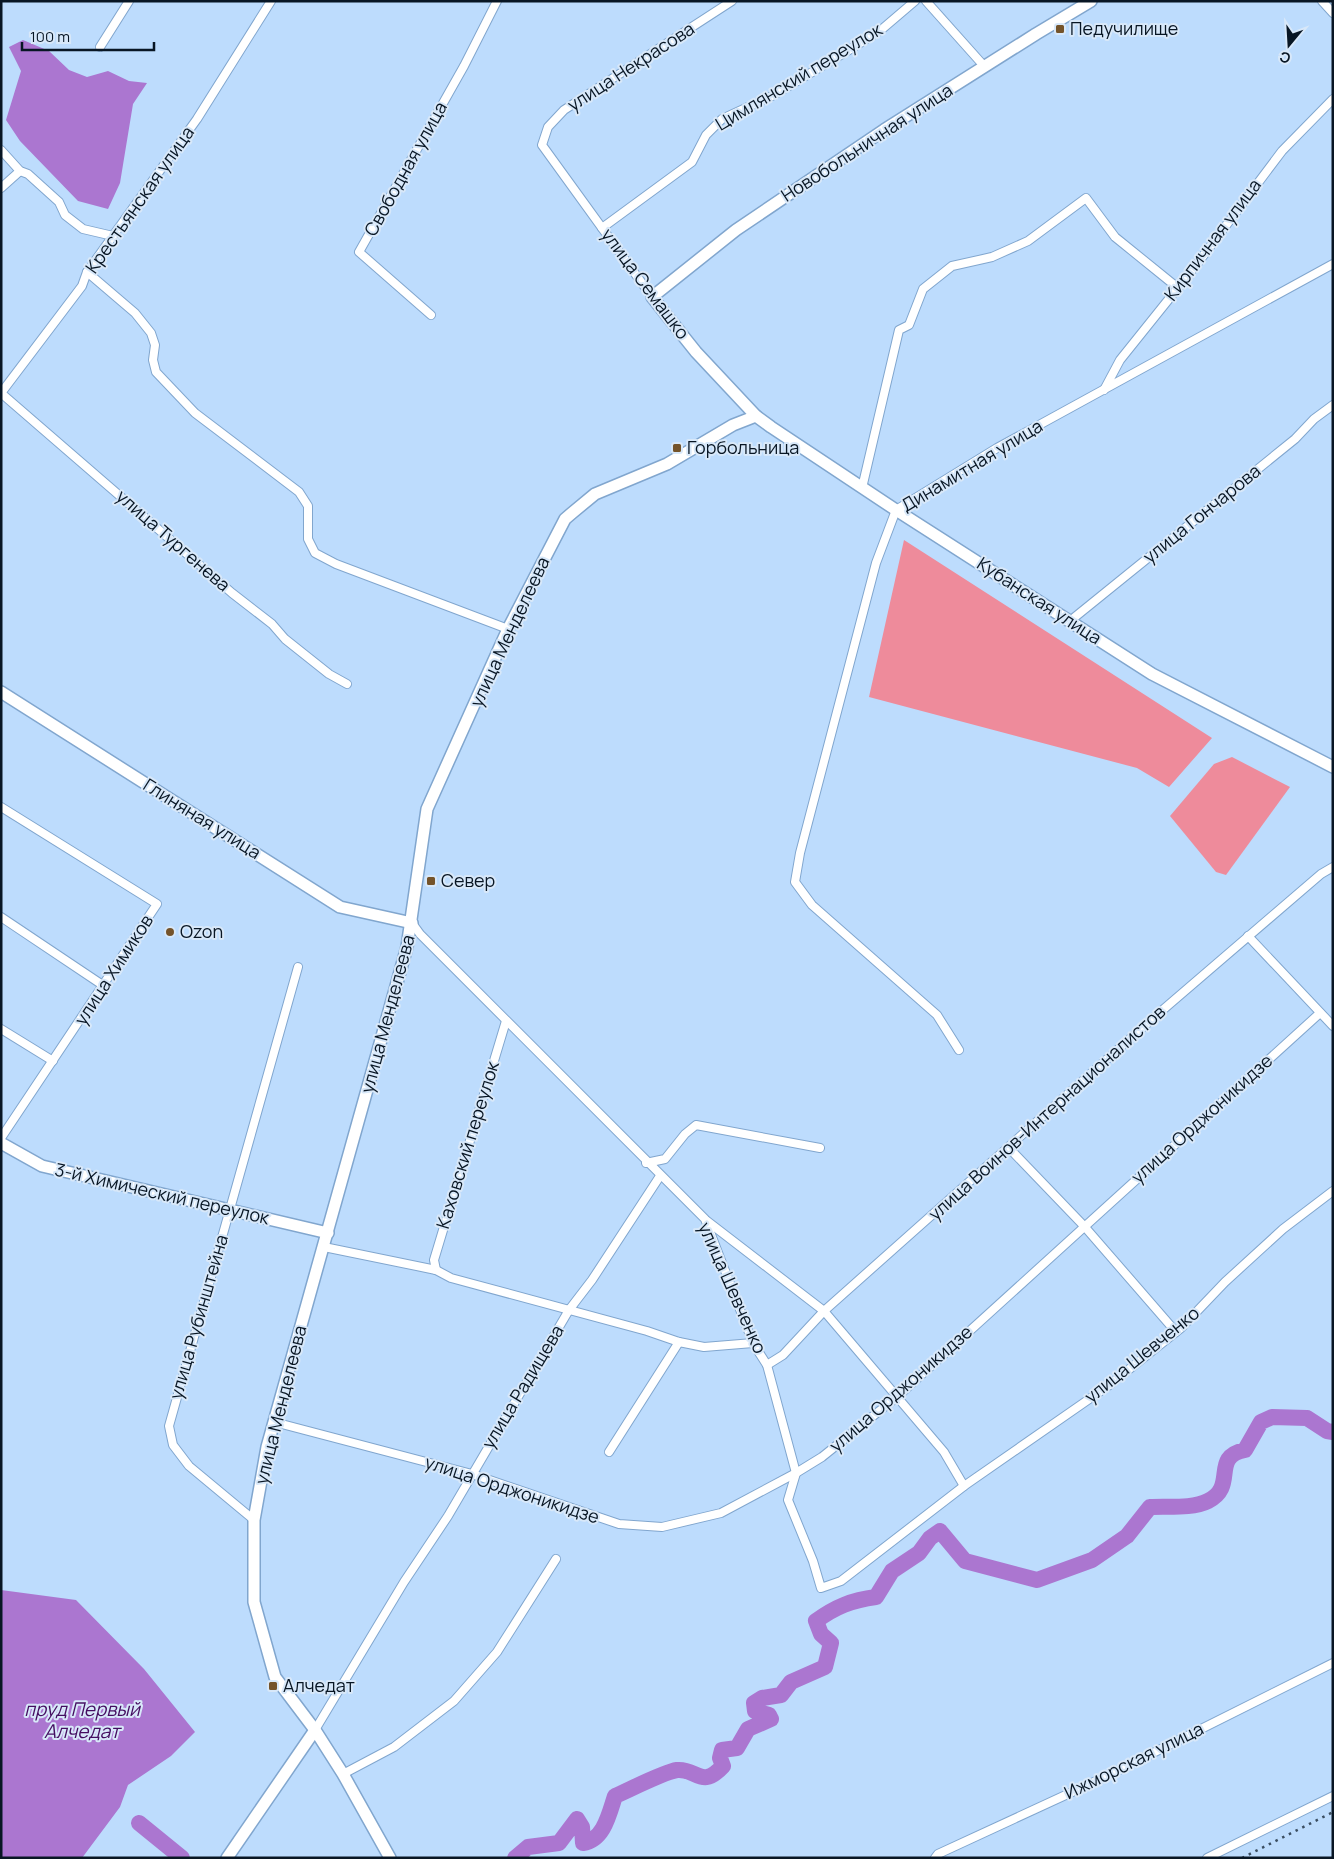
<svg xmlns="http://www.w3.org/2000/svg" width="1334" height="1859" viewBox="0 0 1334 1859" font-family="Manrope,sans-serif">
<rect width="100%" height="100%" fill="#bddcfd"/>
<g fill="#ee8b9b">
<polygon points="904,540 1212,738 1169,787 1137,768 869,697"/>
<polygon points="1232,757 1290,787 1226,875 1216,872 1170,816 1214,764"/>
</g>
<g fill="#ab76d0">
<polygon points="23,40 49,51 69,70 87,77 108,71 129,81 147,83 133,104 120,183 108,209 78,201 20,141 6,120 21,71 9,47"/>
<polygon points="1,1590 76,1600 144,1669 195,1732 171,1756 128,1785 120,1807 82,1858 1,1858"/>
</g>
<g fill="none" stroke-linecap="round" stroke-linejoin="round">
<g stroke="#ab76d0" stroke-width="16">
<polyline points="139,1823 182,1858"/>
<path d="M515,1858L528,1847L559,1843L577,1819L582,1827L583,1843C604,1840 609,1814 615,1796C629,1790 664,1772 677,1770C697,1768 701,1790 723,1766L720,1758L722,1750L737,1748L748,1729L771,1719L769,1715L755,1711L754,1703L762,1698L781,1695L791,1682L825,1667L831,1643L821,1634L816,1621C835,1607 852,1600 876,1597L892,1571L919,1553L930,1538L940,1531L965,1561L1037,1580L1092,1560L1127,1536L1150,1507C1168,1506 1192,1509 1208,1501C1238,1486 1210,1457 1245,1450L1261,1422L1272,1417L1307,1418L1327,1431L1333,1432"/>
</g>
<defs>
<g id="street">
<polyline points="271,1 197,119 87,272 82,286 1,393 232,593 272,624 285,639 329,674 347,684"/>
<polyline points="926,1 984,66"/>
<polyline points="1322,1 1333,13"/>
<polyline points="100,47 129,1"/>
<polyline points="1,150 20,171 28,174 59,202 65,215 83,229 113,236"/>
<polyline points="1,188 20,171"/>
<polyline points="602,228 692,162 706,135 722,119 774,95 849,50 881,30 915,1"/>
<polyline points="87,272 135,313 151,333 155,345 153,360 156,372 195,413 299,492 308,506 308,539 315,553 336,564 508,629"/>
<polyline points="652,297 542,145 548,127 564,110 732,1"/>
<polyline points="431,315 359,252 464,66 497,1"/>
<polyline points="1104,390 1120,360 1197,264 1282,151 1333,99"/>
<polyline points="862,488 899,330 909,325 923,289 952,266 992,257 1028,241 1086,198 1115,237 1178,288"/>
<polyline points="1070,621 1295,439 1314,419 1333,405"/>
<polyline points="1,807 157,904 1,1138"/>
<polyline points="1,917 104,986"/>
<polyline points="412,923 420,934 705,1219 753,1343 767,1365 796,1473 788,1500 813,1561 821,1588 841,1581 964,1486 1108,1386 1181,1328 1225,1282 1283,1229 1333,1191"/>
<polyline points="1248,936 1333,1026"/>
<polyline points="1,1029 53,1061"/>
<polyline points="959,1050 937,1015 812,905 795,882 800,853 876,563 896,510 997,448 1333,264"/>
<polyline points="1009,1148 1084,1226 1176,1332"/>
<polyline points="646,1163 665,1159 685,1134 696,1125 820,1148"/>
<polyline points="707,1221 824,1311 944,1452 964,1486"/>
<polyline points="324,1247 436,1270 451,1278 647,1331 679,1342 704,1347 753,1343"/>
<polyline points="436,1270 434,1260 506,1021"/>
<polyline points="767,1365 783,1355 824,1311 1151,1020 1321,874 1333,867"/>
<polyline points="274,1422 472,1474 619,1524 662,1527 721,1513 796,1473 822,1457 898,1396 1320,1013"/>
<polyline points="609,1452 679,1342"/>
<polyline points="254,1520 189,1466 173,1445 169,1426 298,967"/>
<polyline points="315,1730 404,1582 448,1516 569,1310 592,1280 660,1176"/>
<polyline points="343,1774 394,1747 454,1701 497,1652 556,1559"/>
<polyline points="935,1858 938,1854 1109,1775 1333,1663"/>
<polyline points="1207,1858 1333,1796"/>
</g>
<g id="secondary">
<polyline points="1091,1 1036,34 884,130 736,230 652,297 696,352 756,416 771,427 896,510 1152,674 1333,767"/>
<polyline points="1,692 340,907 412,923"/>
<polyline points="1,1143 42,1166 328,1233"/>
<polyline points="227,1858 315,1730"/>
<polyline points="390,1858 343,1774 315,1730 275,1677 254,1602 254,1520 267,1447 407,947 427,809 508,629 565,519 572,513 595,494 667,464 733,425 756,416"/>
</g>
</defs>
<use href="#street" stroke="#81a6ce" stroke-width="10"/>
<use href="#secondary" stroke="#81a6ce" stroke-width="14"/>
<use href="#street" stroke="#fff" stroke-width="8"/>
<use href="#secondary" stroke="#fff" stroke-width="11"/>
<polyline stroke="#3b4e61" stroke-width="2.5" stroke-dasharray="2.5 5" stroke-linecap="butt" points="1242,1858 1333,1812"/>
</g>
<g fill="#74532a" stroke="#d8e8f9" stroke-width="2">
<rect x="1055" y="24" width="10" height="10" rx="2.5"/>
<rect x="672" y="443" width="10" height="10" rx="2.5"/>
<rect x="426" y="876" width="10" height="10" rx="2.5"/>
<circle cx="170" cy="932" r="5"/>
<rect x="268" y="1681" width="10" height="10" rx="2.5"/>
</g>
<g text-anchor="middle" stroke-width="4" stroke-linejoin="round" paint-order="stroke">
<g font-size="18" fill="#081624" stroke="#d8e8f9" text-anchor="start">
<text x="1070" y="35">Педучилище</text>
<text x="687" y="454">Горбольница</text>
<text x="441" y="887">Север</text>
<text x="180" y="938">Ozon</text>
<text x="283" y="1692">Алчедат</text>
</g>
<g font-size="18" fill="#081624" stroke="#d8e8f9">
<text transform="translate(631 67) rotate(-33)" y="6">улица Некрасова</text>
<text transform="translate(799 77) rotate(-31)" y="6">Цимлянский переулок</text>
<text transform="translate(867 143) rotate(-33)" y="6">Новобольничная улица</text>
<text transform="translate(406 169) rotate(-61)" y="6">Свободная улица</text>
<text transform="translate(140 200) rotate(-55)" y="6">Крестьянская улица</text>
<text transform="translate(1213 240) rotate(-53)" y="6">Кирпичная улица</text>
<text transform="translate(645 284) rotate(53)" y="6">улица Семашко</text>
<text transform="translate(972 466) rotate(-31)" y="6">Динамитная улица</text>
<text transform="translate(1202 514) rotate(-39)" y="6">улица Гончарова</text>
<text transform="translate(173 541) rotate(41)" y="6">улица Тургенева</text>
<text transform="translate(1039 601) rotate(33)" y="6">Кубанская улица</text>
<text transform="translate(510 632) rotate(-65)" y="6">улица Менделеева</text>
<text transform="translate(202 819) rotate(32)" y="6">Глиняная улица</text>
<text transform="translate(114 970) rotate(-57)" y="6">улица Химиков</text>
<text transform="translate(388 1014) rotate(-75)" y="6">улица Менделеева</text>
<text transform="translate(1047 1113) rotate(-42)" y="6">улица Воинов-Интернационалистов</text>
<text transform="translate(1202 1119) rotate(-42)" y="6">улица Орджоникидзе</text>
<text transform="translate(468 1145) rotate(-73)" y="6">Каховский переулок</text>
<text transform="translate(162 1194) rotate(13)" y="6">3-й Химический переулок</text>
<text transform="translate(732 1288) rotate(66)" y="6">улица Шевченко</text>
<text transform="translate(199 1317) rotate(-74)" y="6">улица Рубинштейна</text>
<text transform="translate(1142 1355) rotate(-39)" y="6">улица Шевченко</text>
<text transform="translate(523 1387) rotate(-59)" y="6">улица Радищева</text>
<text transform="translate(901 1389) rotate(-41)" y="6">улица Орджоникидзе</text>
<text transform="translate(281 1405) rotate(-76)" y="6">улица Менделеева</text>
<text transform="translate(512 1490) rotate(18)" y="6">улица Орджоникидзе</text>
<text transform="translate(1134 1761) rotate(-26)" y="6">Ижморская улица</text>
</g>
<g font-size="19" font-style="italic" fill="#440d60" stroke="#d8e8f9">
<text x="82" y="1716">пруд Первый<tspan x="82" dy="22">Алчедат</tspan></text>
</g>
</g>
<rect width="1334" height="1859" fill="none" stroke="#081624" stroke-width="5"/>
<g transform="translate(1289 45) rotate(198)" stroke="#d8e8f9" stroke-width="4" paint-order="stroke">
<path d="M0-4L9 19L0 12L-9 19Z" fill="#081624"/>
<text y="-8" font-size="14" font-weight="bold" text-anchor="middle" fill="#081624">С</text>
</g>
<path d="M22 42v8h132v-8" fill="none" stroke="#081624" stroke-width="2.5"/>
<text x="30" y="42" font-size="15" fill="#081624" stroke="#d8e8f9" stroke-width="4" paint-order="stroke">100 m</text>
</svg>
